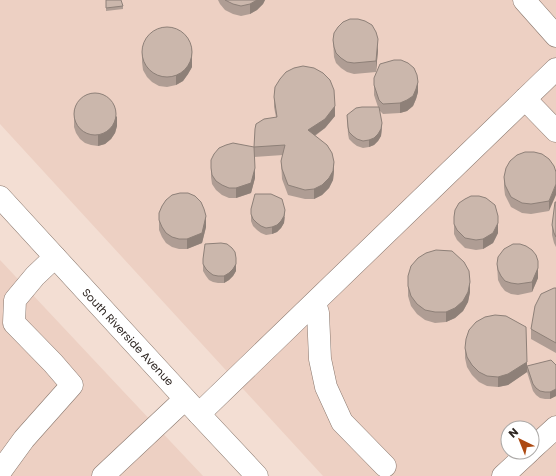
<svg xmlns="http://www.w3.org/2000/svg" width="556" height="476" viewBox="0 0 556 476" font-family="Poppins,sans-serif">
<rect width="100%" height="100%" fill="#f3ded3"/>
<g fill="#edd0c3" fill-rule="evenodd">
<path d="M0,0H556V476H323L0,124ZM508,428H532V452H508Z"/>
<polygon points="0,260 122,390 203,476 0,476"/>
</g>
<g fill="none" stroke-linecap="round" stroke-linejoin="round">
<defs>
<g id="minor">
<polyline points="524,0 556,36"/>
<polyline points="525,99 556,131"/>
<polyline points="315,303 318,313 320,359 326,387 342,422 385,466"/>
<polyline points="199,414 556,69"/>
<polyline points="532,449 556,427"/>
<polyline points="0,472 24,439 72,385 53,363 14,323 15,300 35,276 55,257"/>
<polyline points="103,476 185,399"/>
<polyline points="503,476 529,452"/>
</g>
<polyline id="major" points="0,197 199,414 257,476"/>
</defs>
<use href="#minor" stroke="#89776d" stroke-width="23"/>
<use href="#major" stroke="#89776d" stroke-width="23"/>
<use href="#minor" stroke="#fff" stroke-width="22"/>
<use href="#major" stroke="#fff" stroke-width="22"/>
</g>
<g fill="#af9d94">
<polygon points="106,0 123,6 123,9 106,11"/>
<polygon points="218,0 265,0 263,4 257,10 250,14 241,16 233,14 225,10 220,4"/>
<polygon points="333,40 378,50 376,72 354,74 347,72 341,68 336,63 334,57"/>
<polygon points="142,52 192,67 188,74 183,81 176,85 167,87 159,86 152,82 147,77 143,70 142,62"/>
<polygon points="374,78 418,92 416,99 413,106 407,111 400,113 383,114 379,110 382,130 381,136 378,141 374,145 369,147 363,148 357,146 353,143 349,139 348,134 347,115 378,107 374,95"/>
<polygon points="274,97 335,116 325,128 315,136 334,171 333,180 329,188 322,195 314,199 305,199 288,195 282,179 281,161 283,155 254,157 255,178 251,193 236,198 229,198 222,195 216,190 212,184 211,177 211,168 254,147 276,117 274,107"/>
<polygon points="74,110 117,126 115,133 111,139 105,144 98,146 91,145 85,143 80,139 76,133 74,127"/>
<polygon points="549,159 549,211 531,214 522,213 511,207 505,195 504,187 504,177"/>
<polygon points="556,202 556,247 554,243 552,235 552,225"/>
<polygon points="251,209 285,217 284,223 281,228 277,232 272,234 266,235 261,233 257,230 253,226 251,221"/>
<polygon points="159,213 206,227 202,243 187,249 179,249 172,247 166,243 162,237 159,230"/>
<polygon points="454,217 498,226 498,233 493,243 483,249 476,250 465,248 457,240 454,234"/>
<polygon points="203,259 236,265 236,271 233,276 229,280 224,283 218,283 213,282 209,280 206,276 203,271"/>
<polygon points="497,264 538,278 532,292 518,295 511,294 505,291 501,286 498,280"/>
<polygon points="408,276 470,292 468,302 463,311 455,318 446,322 435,323 425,320 417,314 411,306 408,296"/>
<polygon points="556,288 556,353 531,339 531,329"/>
<polygon points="465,348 527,366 556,365 556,396 550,399 545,399 540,398 536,395 533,391 527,372 508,385 498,387 487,386 479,382 472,375 467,367 465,358"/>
</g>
<g fill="#8e8078">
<polygon points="257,0 265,0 263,4 257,10 250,14 250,4"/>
<polygon points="378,39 378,50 376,72 376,61"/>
<polygon points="192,48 192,67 188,74 183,81 176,85 176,75"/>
<polygon points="418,82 418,92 416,99 413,106 407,111 400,113 400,103"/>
<polygon points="335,106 335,116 325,128 308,140 308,130"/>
<polygon points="117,116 117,126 115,133 111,139 105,144 98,146 98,135"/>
<polygon points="382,123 381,136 378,141 374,145 369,147 369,140"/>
<polygon points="334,162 334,171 333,180 329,188 322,195 314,199 314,189"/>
<polygon points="255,168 255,178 251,193 236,198 236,188"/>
<polygon points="556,184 556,195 549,211 549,201"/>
<polygon points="285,210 284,223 281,228 277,232 272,234 272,227"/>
<polygon points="206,216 206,227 202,243 187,249 187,239"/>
<polygon points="498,216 498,233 493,243 483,249 483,239"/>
<polygon points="236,258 236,271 233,276 229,280 224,283 224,276"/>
<polygon points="538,261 538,278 532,292 532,282"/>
<polygon points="470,282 470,292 468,302 463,311 455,318 446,322 446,312"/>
<polygon points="527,362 527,372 508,385 498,387 498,377"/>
<polygon points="556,389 556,396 550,399 550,392"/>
</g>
<g fill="#cbb7ac" stroke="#8e8078">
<polygon points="106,0 121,0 123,6 106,8"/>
<polygon points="225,0 257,0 250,4 241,6 233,4"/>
<polygon points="350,19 358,19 365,21 372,25 376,32 378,39 376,61 354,63 347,62 341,58 336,53 334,47 333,40 334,33 338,27 343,22"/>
<circle cx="167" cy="52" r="25"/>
<polygon points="394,60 401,60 408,63 414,68 417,75 418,82 416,89 413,96 407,100 400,103 383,104 379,100 374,85 374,78 380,64"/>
<polygon points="303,66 314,68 323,73 330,80 334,90 335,106 325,119 308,130 327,145 332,153 334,162 333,171 329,178 322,185 314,189 305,190 288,185 282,169 281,161 285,145 254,147 255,168 251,183 236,188 229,188 222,185 216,181 212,175 211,168 211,160 214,154 219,148 226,145 233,143 254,147 255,129 256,124 264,119 277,117 274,97 275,87 280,79 286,72 294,68"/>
<circle cx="95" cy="114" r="21"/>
<polygon points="362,107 379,107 382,123 381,129 378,134 374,138 369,140 363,141 357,139 353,136 349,132 348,127 347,115 356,108"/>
<polygon points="525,152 534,152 542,154 549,159 554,166 556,172 556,184 549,201 531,204 522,203 511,197 505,185 504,177 506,168 510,161 517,155"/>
<polygon points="180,193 188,193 195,196 201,202 204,209 206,216 202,233 187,239 179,239 172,237 166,233 162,227 159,220 159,213 162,206 166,200 172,195"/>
<polygon points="255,194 271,194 282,199 285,210 284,216 281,221 277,225 272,227 266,228 261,226 257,223 253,219 251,214 251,209"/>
<polygon points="471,196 479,196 486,198 495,205 498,216 498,223 493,233 483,239 476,240 465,238 457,230 454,224 454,217 455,210 459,203 465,199"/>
<polygon points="555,202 556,202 556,237 554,233 552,225"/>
<polygon points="221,243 227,244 232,248 235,252 236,258 236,264 233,269 229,273 224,276 218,276 213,275 209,272 206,269 203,264 203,259 205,244"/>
<polygon points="513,244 520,244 526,246 532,250 536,255 538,261 538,268 532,282 518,284 511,283 505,281 501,276 498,270 497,264 498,257 504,249"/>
<polygon points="436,250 452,251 464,262 469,271 470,282 468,292 463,301 455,308 446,312 435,312 425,310 417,304 411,296 408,286 408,276 411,266 418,258 426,253"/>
<polygon points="554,288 556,288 556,343 531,329 535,306 541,294"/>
<polygon points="495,315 506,316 526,327 527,362 508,374 498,377 487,376 479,372 472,365 467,357 465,348 466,339 469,330 476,322 485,317"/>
<polygon points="551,360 556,365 556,389 550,392 545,392 540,391 536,388 533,384 527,366"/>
</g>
<g text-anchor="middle" stroke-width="3" stroke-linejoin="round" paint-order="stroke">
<g font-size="11" fill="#2d2521" stroke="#fff">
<text transform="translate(128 337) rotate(47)" y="4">South Riverside Avenue</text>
</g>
</g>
<g transform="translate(520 440) rotate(317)"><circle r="19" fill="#ffffff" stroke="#aba8a6"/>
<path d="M0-3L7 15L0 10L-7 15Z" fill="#ad4a13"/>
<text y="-6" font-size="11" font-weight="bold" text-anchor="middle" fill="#2d2521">N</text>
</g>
</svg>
